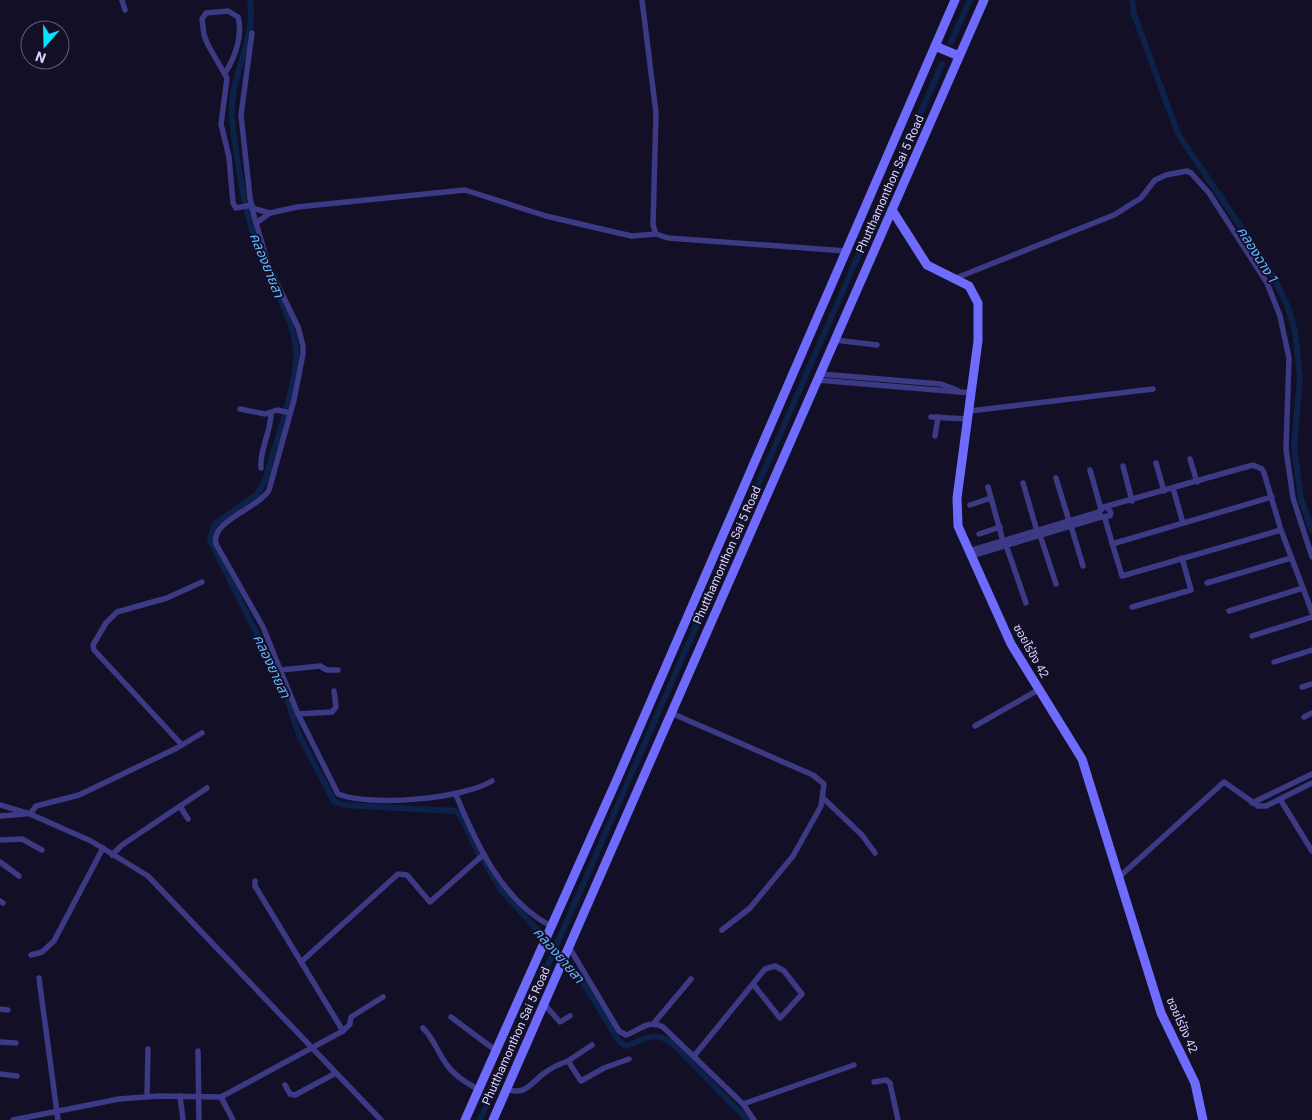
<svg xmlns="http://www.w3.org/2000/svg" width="1312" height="1120" viewBox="0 0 1312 1120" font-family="Roboto,'Noto Sans Thai',sans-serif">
<rect width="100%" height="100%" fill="#130f26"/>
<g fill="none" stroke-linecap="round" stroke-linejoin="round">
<g stroke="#0c2248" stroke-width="6">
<path d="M250,0C257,40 228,79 232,119C237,164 244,211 259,253C271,285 292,314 296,349C299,380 274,448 265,481L257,494L215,524L210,540L283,686L299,735L334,801L343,805L455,811L460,815L478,852L501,890L579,976L619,1041L626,1046C645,1040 651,1031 670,1041L748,1120"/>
<polyline points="1132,0 1134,14 1178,134 1270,270 1287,305 1295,331 1300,378 1294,446 1301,499 1312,531"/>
<polyline points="951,42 970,0"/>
<polyline points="480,1120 942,64"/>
</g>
<g stroke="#3d3a85" stroke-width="5.5">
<polyline points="122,0 125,10"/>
<polyline points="642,0 656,113 653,225 656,234 668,238 846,251"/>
<path d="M252,33L241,115L250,198L254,216L269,267L298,327L303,346V354L294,400L269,490C259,508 210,521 216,544L263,627L298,714L338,794C371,807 462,799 492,781"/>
<path d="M225,73C235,58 243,35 238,17L228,11L206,13L202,19L204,35L208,45L227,78L221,124L229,157L233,203L236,208L252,205"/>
<polyline points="252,208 270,213 297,207 465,190 546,216 614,232 632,236 656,234"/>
<polyline points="256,223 270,213"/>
<polyline points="956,278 1114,215 1141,198 1155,180 1166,175 1187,171 1191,173 1209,193 1267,283 1280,316 1289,358 1286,449 1293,498 1312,557"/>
<polyline points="835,340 877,345"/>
<polyline points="820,374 941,384 957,390"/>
<polyline points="817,380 972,393"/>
<polyline points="240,409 265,414 277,410 290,413"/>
<polyline points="970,411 1153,389"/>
<polyline points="931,417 968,419"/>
<polyline points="935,436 938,417"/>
<polyline points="1190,459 1197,482"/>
<polyline points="1156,463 1164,491"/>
<polyline points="1123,466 1132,501"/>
<path d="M261,468C259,450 271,433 271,413"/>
<polyline points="1090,470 1101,509"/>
<polyline points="1056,478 1069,521"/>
<polyline points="1023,483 1037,531"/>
<polyline points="988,487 1003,541"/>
<polyline points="1173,488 1183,523"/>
<polyline points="970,505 991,498"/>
<polyline points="1108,508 1111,513 1110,516 1101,517 1099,512 1104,507 1253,465 1262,469 1264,473 1281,530 1312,612"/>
<polyline points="1105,519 1122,576 1281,530"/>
<polyline points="1071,526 1083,566"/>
<polyline points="979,534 1000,527"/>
<polyline points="1040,535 1056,584"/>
<polyline points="1112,544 1272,497"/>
<polyline points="1006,545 1026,603"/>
<polyline points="969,551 1099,512"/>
<polyline points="971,556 1101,517"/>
<polyline points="1207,583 1291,558"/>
<polyline points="1132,607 1191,590 1182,558"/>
<polyline points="1229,611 1303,588"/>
<polyline points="1252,636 1312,617"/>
<polyline points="1274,662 1312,650"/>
<polyline points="281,670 320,666 327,670 338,670"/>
<polyline points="1302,687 1312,684"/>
<polyline points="671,713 813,775 824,784 821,806 793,856 750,908 722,930"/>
<polyline points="298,714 332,712 336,707 334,691"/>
<polyline points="1304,717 1312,713"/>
<polyline points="975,726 1038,690"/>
<polyline points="182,745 94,650 93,645 106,623 117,612 167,598 202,582"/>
<path d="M456,795C476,843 502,901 551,926"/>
<polyline points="823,798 862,835 875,853"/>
<polyline points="1280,799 1312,783"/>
<polyline points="1252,803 1312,774"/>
<polyline points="0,805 30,814 91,841 148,876 381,1120"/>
<polyline points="180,806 188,819"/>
<polyline points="30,814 36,806 79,795 177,748 202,733"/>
<polyline points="0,816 25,814"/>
<polyline points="0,840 22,839 42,850"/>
<polyline points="112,855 122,845 207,788"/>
<polyline points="0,862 19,876"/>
<polyline points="1118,878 1224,782 1258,806 1266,806 1280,799 1312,851"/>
<polyline points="0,901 3,903"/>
<path d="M569,947L619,1031L626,1035C640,1030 649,1019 663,1027L743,1104L754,1120"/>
<polyline points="31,955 42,952 54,941 103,848"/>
<polyline points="301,962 398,874 407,875 430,902 484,854"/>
<polyline points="39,978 58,1120"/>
<polyline points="544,1004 560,1022 570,1016"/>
<polyline points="0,1009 8,1010"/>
<polyline points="451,1017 495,1050"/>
<polyline points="654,1023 691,979"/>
<path d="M423,1028C434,1039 438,1053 447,1065C455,1076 467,1083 479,1090"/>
<polyline points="343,1031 350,1024 351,1017 383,997"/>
<polyline points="0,1042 16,1043"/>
<polyline points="198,1051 199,1120"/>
<polyline points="694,1056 765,969 775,966 784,971 802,994 780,1018 753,984"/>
<polyline points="568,1061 592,1045"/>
<polyline points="0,1074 17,1076"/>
<polyline points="874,1082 886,1080 890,1083 898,1120"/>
<polyline points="285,1085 290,1094 295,1095 336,1073"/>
<path d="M506,1089C525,1096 530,1084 543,1074C551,1068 559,1064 568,1061L581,1081L604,1068L629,1059"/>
<polyline points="147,1096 148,1049"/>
<polyline points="180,1096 183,1120"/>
<polyline points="221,1097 233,1120"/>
<polyline points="743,1104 854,1065"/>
<polyline points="13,1120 119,1099 159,1096 221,1097 343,1031 255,886 255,881"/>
</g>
<g stroke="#6f6bff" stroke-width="9">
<polyline points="935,46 959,56"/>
<polyline points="892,210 927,265 969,286 978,303 978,341 957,498 958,526 1011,644 1082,759 1161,1013 1195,1083 1203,1120"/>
<polyline points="465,1120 618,777 955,0"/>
<polyline points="493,1120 984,0"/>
</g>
</g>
<g text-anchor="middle" stroke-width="4" stroke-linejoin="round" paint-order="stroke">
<g font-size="12" fill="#d9d4ff" stroke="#130f26">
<text transform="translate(890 184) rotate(-66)" y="4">Phutthamonthon Sai 5 Road</text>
<text transform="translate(727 555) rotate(-66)" y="4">Phutthamonthon Sai 5 Road</text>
<text transform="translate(1031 651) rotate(61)" y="4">ซอยไร่ขิง 42</text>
<text transform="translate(1182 1025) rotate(66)" y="4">ซอยไร่ขิง 42</text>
<text transform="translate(516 1036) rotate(-66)" y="4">Phutthamonthon Sai 5 Road</text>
</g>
<g font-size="14" font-style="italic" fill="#62b6ff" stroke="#130f26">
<text transform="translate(1258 255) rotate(58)" y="5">คลองฉาง 1</text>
<text transform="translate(267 265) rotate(68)" y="5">คลองยายสา</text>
<text transform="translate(272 666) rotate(65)" y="5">คลองยายสา</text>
<text transform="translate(559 955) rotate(49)" y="5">คลองยายสา</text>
</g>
</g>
<g transform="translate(45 45) rotate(200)"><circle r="24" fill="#130f26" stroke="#625e7d"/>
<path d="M0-4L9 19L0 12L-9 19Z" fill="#00e5ff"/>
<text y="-8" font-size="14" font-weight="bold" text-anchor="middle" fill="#d9d4ff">N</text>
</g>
</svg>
